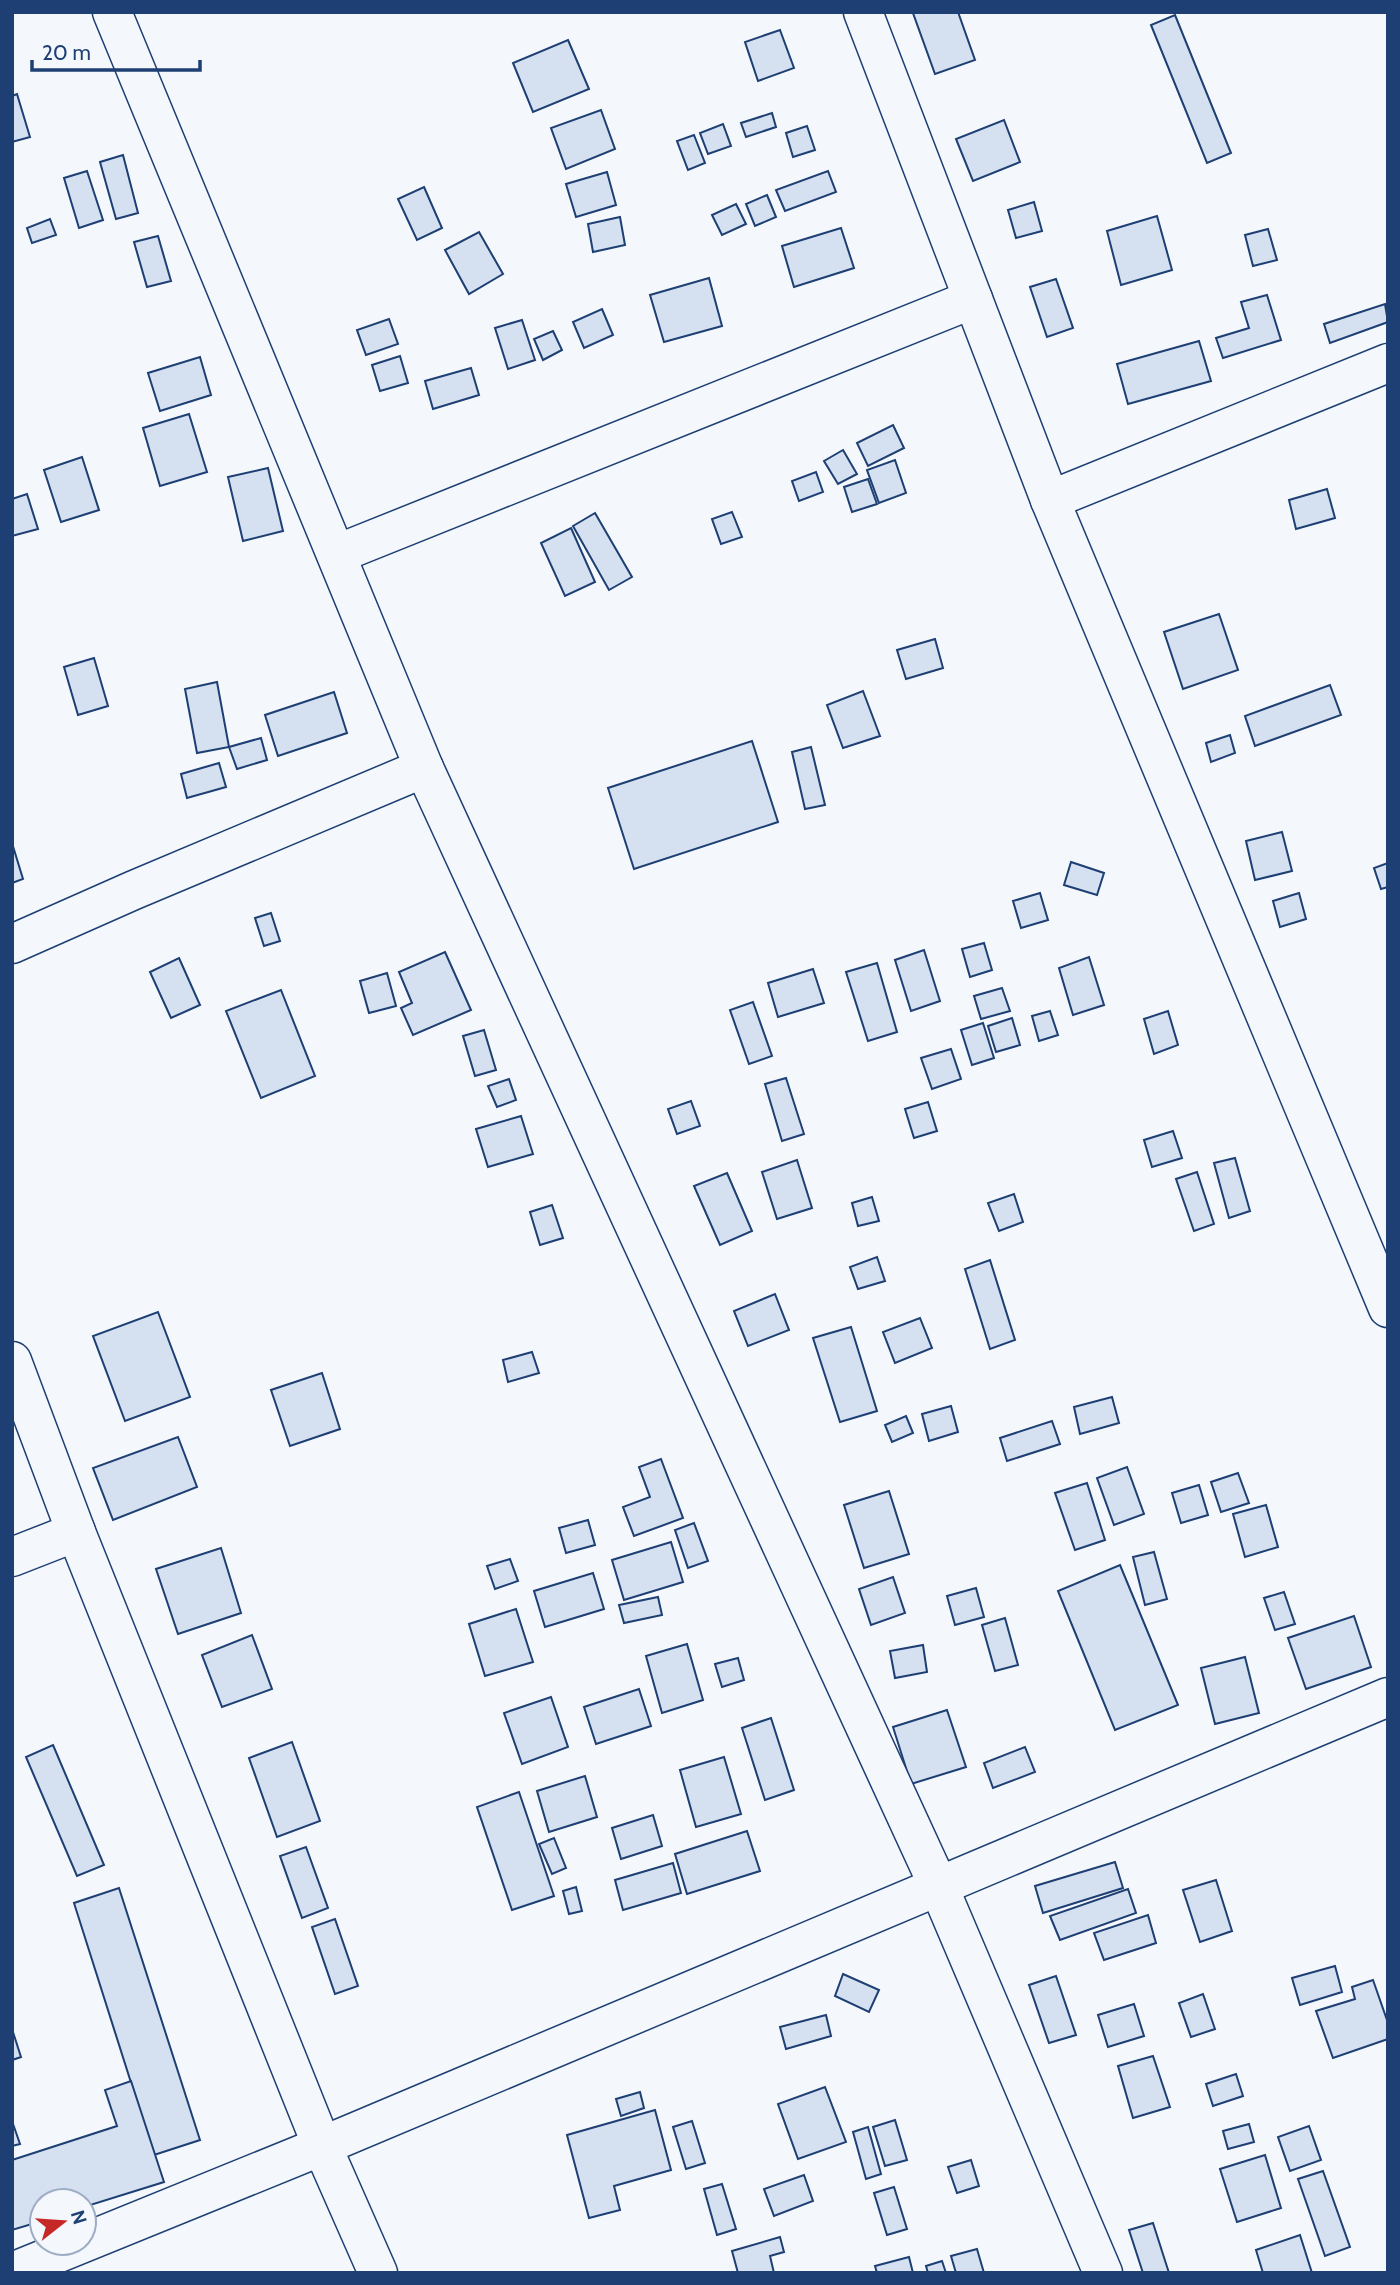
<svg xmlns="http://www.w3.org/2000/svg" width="1400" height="2285" viewBox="0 0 1400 2285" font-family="Cabin,sans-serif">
<rect width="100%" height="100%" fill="#f4f7fb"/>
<g fill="#d5e0f0" stroke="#1d3f73" stroke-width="2">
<polygon points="916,12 958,12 975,60 935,74 913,13"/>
<polygon points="1175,15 1231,153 1207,163 1151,25"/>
<polygon points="780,30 794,68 758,81 745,42"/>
<polygon points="568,40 589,89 533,112 513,63"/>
<polygon points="17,94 30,137 12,142 12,96"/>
<polygon points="601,110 615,149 566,169 551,128"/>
<polygon points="772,113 776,127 746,137 741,123"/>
<polygon points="1004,120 1020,162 973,181 956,139"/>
<polygon points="723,124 731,146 708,154 700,133"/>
<polygon points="807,126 815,150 793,157 786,133"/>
<polygon points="694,135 705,163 688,170 677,141"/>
<polygon points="123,155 138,213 116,219 100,162"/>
<polygon points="87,171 103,220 79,228 64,178"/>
<polygon points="828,171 836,192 785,211 776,190"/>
<polygon points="607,172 616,205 576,217 566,184"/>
<polygon points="424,187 442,228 417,240 398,199"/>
<polygon points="767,195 776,217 755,226 746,204"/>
<polygon points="1034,202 1042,231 1016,238 1008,210"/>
<polygon points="736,204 746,224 722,235 712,215"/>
<polygon points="1157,216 1172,270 1121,285 1107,231"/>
<polygon points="620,217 625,245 593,252 588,224"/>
<polygon points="50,219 56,235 32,243 27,228"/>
<polygon points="841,228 854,268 794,287 782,246"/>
<polygon points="1268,229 1277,260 1253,266 1245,235"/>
<polygon points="479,232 503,274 469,294 445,250"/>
<polygon points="158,236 171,281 147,287 134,242"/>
<polygon points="709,278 722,326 664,342 650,295"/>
<polygon points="1056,279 1073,328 1047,337 1030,287"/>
<polygon points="1267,295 1281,340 1223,358 1216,338 1249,328 1241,302"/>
<polygon points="1385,304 1388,322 1330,343 1324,324"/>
<polygon points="602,309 613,335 584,348 573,322"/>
<polygon points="389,319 398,344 366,355 357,330"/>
<polygon points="522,320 535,360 508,369 495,328"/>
<polygon points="553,331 562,350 543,360 534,339"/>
<polygon points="1199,341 1211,381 1128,404 1117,364"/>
<polygon points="400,356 408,383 380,391 372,365"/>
<polygon points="200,357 211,395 160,411 148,373"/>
<polygon points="471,368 479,395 433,409 425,381"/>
<polygon points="189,414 207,472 160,486 143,428"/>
<polygon points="893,425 904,448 868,466 857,443"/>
<polygon points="843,450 857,474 838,484 824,461"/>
<polygon points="82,457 99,510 61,522 44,470"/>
<polygon points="895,460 906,493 879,503 867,470"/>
<polygon points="268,468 283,531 243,541 228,477"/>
<polygon points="816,472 823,492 799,501 792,481"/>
<polygon points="868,479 877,504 852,512 844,487"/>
<polygon points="1327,489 1335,518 1296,529 1289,500"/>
<polygon points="27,494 38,529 12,536 12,499"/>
<polygon points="732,512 742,537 721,544 712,519"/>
<polygon points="595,513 632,577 609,590 573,526"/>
<polygon points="571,528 595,582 565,596 541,543"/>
<polygon points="1219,614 1238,670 1183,689 1164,632"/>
<polygon points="935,639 943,668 906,679 897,650"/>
<polygon points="94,658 108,706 78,715 64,667"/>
<polygon points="217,682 229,747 197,753 185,689"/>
<polygon points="1330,685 1341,715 1255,746 1245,716"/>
<polygon points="863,691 880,736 843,748 827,705"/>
<polygon points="334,692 347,733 278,756 265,715"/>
<polygon points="1230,735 1235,753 1211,762 1206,743"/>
<polygon points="261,738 267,760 237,769 229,747"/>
<polygon points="752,741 778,822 634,869 608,788"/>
<polygon points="811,747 825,805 805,809 792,752"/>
<polygon points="219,763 226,787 187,798 181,774"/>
<polygon points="1282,832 1292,871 1255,880 1246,841"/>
<polygon points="12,843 23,879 12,883"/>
<polygon points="1071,862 1104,873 1097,895 1064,885"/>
<polygon points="1388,863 1388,887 1381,889 1374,868"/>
<polygon points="1040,893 1048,920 1021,928 1013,901"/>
<polygon points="1299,893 1306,919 1280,927 1273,901"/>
<polygon points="271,913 280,941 264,946 255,918"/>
<polygon points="984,943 992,970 970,977 962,949"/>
<polygon points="924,950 940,1001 911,1011 895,960"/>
<polygon points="445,952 471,1010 413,1035 401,1008 412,1003 399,972"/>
<polygon points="1089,957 1104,1005 1073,1015 1059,968"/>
<polygon points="179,958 200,1005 171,1018 150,972"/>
<polygon points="877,963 897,1032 868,1041 846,972"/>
<polygon points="813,969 824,1003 778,1017 768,983"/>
<polygon points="387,973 396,1006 369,1013 360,981"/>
<polygon points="1002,988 1010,1011 981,1019 974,996"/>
<polygon points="281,990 315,1076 261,1098 226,1011"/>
<polygon points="753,1002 772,1056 749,1064 730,1010"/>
<polygon points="1050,1011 1058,1035 1039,1041 1032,1016"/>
<polygon points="1168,1011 1178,1045 1154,1054 1144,1019"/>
<polygon points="1012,1018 1020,1045 996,1052 988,1026"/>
<polygon points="983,1023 994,1058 972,1065 961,1030"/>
<polygon points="484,1030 496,1070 475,1076 463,1036"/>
<polygon points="951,1049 961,1079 932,1089 921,1058"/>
<polygon points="786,1078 804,1134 782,1141 765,1084"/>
<polygon points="509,1079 516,1100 497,1107 488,1086"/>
<polygon points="691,1101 700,1126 677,1134 668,1109"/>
<polygon points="928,1102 937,1131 914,1138 905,1109"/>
<polygon points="521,1116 533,1154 488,1167 476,1129"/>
<polygon points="1173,1131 1182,1158 1152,1167 1144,1140"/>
<polygon points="1235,1158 1250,1211 1229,1218 1214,1163"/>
<polygon points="797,1160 812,1208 777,1219 762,1172"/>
<polygon points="1197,1172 1214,1224 1194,1231 1176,1179"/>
<polygon points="727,1173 752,1231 720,1245 694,1186"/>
<polygon points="1014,1194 1023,1222 999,1231 988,1203"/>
<polygon points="872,1197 879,1221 858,1226 852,1203"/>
<polygon points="552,1205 563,1238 540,1245 530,1212"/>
<polygon points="877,1257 885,1281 858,1289 850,1267"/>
<polygon points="990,1260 1015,1340 990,1349 965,1269"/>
<polygon points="775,1294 789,1330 748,1346 734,1311"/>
<polygon points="158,1312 190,1397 125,1421 93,1336"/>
<polygon points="920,1318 932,1348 895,1363 883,1332"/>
<polygon points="851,1327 877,1411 840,1422 813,1338"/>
<polygon points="532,1352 539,1373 508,1382 503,1360"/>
<polygon points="322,1373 340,1429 290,1446 271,1390"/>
<polygon points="1112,1397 1119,1423 1080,1434 1074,1407"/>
<polygon points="951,1406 958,1432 929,1441 922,1414"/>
<polygon points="906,1416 913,1433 892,1442 885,1425"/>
<polygon points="1052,1421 1060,1444 1007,1461 1000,1438"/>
<polygon points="178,1437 197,1487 113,1520 93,1468"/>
<polygon points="661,1459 683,1518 634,1536 623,1507 650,1497 639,1467"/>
<polygon points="1127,1467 1144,1514 1114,1525 1097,1478"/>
<polygon points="1238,1473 1249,1503 1221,1512 1211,1482"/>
<polygon points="1087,1483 1105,1540 1075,1550 1055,1493"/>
<polygon points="1199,1485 1208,1515 1181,1523 1172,1493"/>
<polygon points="889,1491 909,1554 864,1568 844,1505"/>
<polygon points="1266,1505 1278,1547 1245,1557 1233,1514"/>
<polygon points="588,1520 595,1545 566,1553 559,1528"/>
<polygon points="694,1523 708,1561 688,1568 675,1530"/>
<polygon points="671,1542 683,1582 624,1600 612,1560"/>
<polygon points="221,1548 241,1613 178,1634 156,1569"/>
<polygon points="1154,1552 1167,1599 1145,1605 1133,1557"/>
<polygon points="510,1559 518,1581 495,1589 487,1566"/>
<polygon points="1120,1565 1178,1705 1115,1730 1058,1591"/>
<polygon points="593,1573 604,1609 545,1627 534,1591"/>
<polygon points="893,1577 905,1613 871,1625 859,1589"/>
<polygon points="976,1588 984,1617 955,1625 947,1596"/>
<polygon points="1284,1592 1295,1624 1275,1630 1264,1598"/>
<polygon points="658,1597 662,1615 624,1623 619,1605"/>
<polygon points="516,1609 533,1662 485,1676 469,1624"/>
<polygon points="1354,1616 1371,1667 1306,1689 1288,1638"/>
<polygon points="1005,1618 1018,1665 995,1671 982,1625"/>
<polygon points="252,1635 272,1689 222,1707 202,1655"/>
<polygon points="687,1644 703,1700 662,1713 646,1656"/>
<polygon points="923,1645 927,1672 895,1678 890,1651"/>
<polygon points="1245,1657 1259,1713 1215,1724 1201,1668"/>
<polygon points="738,1658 744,1680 722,1687 715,1664"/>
<polygon points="639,1689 651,1726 596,1744 584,1707"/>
<polygon points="551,1697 568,1747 522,1764 504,1713"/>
<polygon points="947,1710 966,1767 911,1784 893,1727"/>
<polygon points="771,1718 794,1790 765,1800 742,1728"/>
<polygon points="292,1742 320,1821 277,1837 249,1758"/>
<polygon points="53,1745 104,1865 77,1876 26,1757"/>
<polygon points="1025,1747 1035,1772 993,1788 984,1763"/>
<polygon points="724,1757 741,1814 696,1827 680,1770"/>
<polygon points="585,1776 597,1817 549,1832 537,1791"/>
<polygon points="519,1792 554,1896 512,1910 477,1807"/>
<polygon points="653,1815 662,1846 621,1859 612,1828"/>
<polygon points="747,1831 760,1871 687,1894 675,1854"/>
<polygon points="554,1838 566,1868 552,1874 539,1844"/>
<polygon points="306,1847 328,1908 302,1918 280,1856"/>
<polygon points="1115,1862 1123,1888 1043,1913 1035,1886"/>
<polygon points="673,1863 681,1893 623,1910 615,1880"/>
<polygon points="1216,1880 1232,1931 1200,1942 1183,1890"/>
<polygon points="576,1887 582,1911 569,1914 563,1891"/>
<polygon points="119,1888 200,2140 154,2155 74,1903"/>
<polygon points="1128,1889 1136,1913 1060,1940 1050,1916"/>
<polygon points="1148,1915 1156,1943 1104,1960 1094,1933"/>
<polygon points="335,1919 358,1986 335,1994 312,1927"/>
<polygon points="1335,1966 1342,1992 1300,2005 1292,1978"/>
<polygon points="843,1974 879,1990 869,2012 835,1996"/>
<polygon points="1056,1976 1076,2035 1049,2043 1029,1985"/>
<polygon points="1373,1980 1388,2023 1388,2039 1333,2058 1316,2011 1355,1999 1352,1987"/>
<polygon points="1203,1994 1215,2029 1191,2037 1179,2003"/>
<polygon points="1134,2004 1144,2036 1108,2047 1098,2015"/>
<polygon points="826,2015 831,2036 786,2049 780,2027"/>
<polygon points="12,2029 21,2057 12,2060"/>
<polygon points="1153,2056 1170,2107 1133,2118 1118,2066"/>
<polygon points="1236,2074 1243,2096 1213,2106 1206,2084"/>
<polygon points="131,2081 164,2182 84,2207 84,2201 42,2201 42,2221 12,2230 12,2160 117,2126 105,2090"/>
<polygon points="825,2087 846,2142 798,2159 778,2104"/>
<polygon points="640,2092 644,2108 621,2116 616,2099"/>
<polygon points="655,2110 671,2170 614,2186 620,2210 589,2218 567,2135"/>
<polygon points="895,2120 907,2160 885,2166 873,2127"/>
<polygon points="12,2121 20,2144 12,2146"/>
<polygon points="692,2121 705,2163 686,2169 673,2127"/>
<polygon points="1249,2124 1254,2142 1228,2149 1223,2131"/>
<polygon points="1309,2126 1321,2160 1290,2171 1278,2137"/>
<polygon points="868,2127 881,2174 866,2179 853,2132"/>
<polygon points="1265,2155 1281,2208 1237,2222 1220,2169"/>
<polygon points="971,2160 979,2186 957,2193 948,2167"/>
<polygon points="1323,2171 1350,2247 1325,2256 1298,2179"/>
<polygon points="804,2175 813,2201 774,2216 764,2189"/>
<polygon points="722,2184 736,2229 717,2235 704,2189"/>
<polygon points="894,2187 907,2229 887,2235 874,2193"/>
<polygon points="1153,2223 1169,2273 1143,2273 1129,2230"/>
<polygon points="1300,2235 1312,2273 1263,2273 1256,2250"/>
<polygon points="780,2237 784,2252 770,2256 774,2273 738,2273 732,2251"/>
<polygon points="977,2249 984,2273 956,2273 951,2256"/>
<polygon points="909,2257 913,2273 877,2273 875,2266"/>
<polygon points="942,2261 946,2273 928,2273 926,2266"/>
</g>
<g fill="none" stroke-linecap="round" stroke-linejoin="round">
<defs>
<g id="minor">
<polyline points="112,12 424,768 938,1885 1103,2273"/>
<polyline points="863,12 1050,500 1388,1308"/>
<polyline points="1050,500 1388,363"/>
<polyline points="337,554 973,299"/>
<polyline points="12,944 134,890 424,768"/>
<polyline points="12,1361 76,1532 322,2146 378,2273"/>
<polyline points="12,1557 76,1532"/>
<polyline points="12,2272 322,2146 1388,1697"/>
</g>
</defs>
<use href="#minor" stroke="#1d3f73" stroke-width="41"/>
<use href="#minor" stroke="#f4f7fb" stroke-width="38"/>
</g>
<rect width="1400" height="2285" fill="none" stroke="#1d3f73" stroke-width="28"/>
<g transform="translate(63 2222) rotate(73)"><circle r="33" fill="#f4f7fb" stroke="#9eadc5" stroke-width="2"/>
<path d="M0-5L12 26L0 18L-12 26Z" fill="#c62828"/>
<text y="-10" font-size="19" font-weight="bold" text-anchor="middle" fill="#1d3f73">N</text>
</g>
<path d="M32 60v10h168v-10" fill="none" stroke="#1d3f73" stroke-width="3.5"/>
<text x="42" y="60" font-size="21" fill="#1d3f73" stroke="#f4f7fb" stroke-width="5" paint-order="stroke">20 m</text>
</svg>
